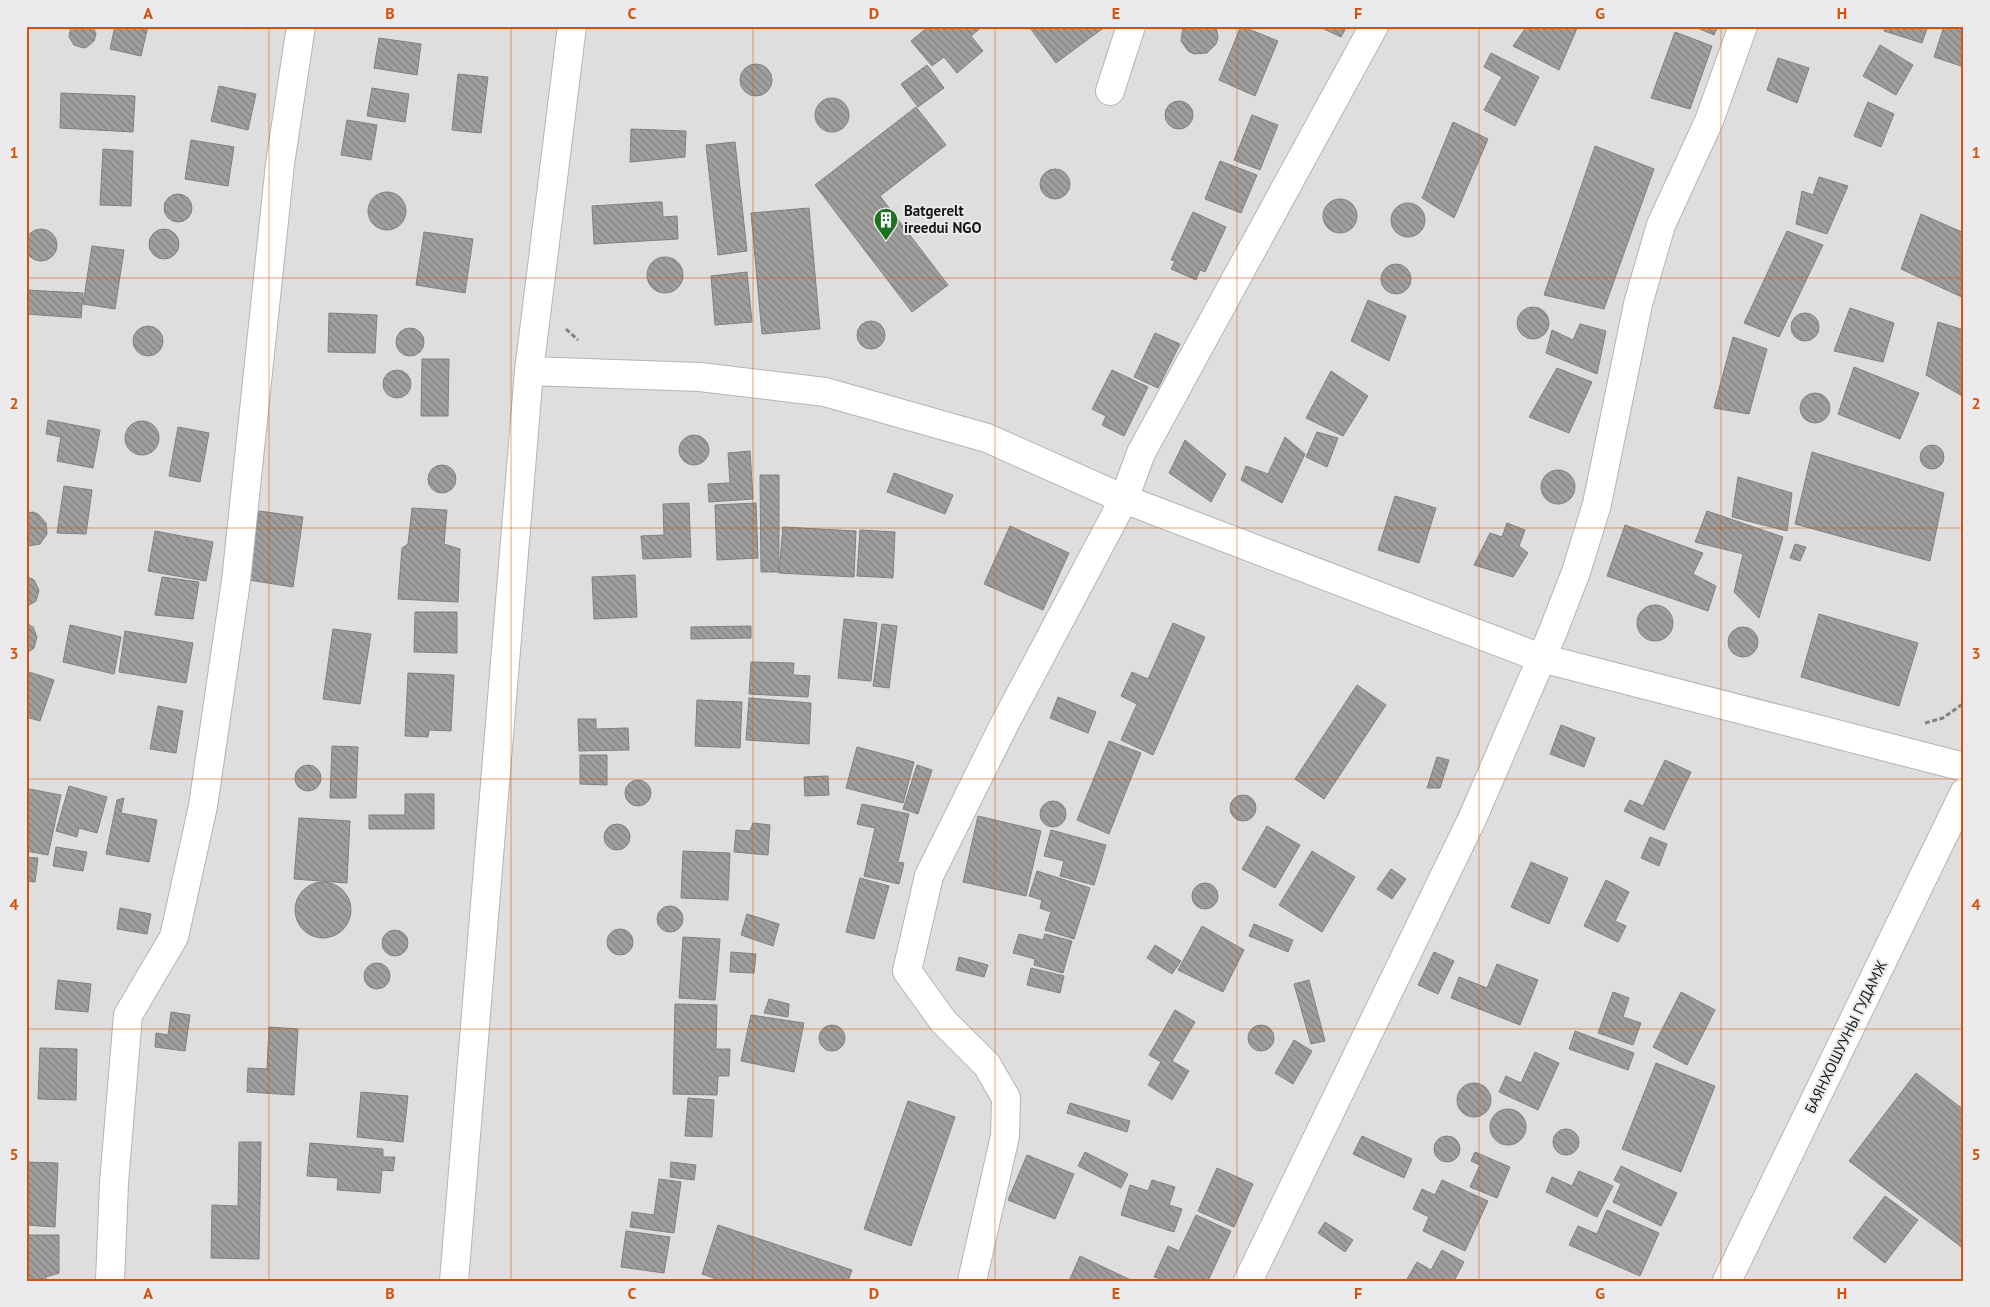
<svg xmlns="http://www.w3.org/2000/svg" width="1990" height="1307" viewBox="0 0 1990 1307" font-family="'PT Sans',sans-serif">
<defs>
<pattern id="building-back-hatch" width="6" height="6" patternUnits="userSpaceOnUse" patternTransform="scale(1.25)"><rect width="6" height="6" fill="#a09f9e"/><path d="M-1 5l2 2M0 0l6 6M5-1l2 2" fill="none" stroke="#818180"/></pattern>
</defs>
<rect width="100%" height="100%" fill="#dededf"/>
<g fill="url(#building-back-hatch)" stroke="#828180">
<polygon points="71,26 93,26 96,34 94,41 87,47 83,48 74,45 69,37"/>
<polygon points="115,26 148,26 141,56 110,49"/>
<polygon points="257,26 248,29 238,26"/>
<polygon points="929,26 983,26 971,36 983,51 957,73 944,57 932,66 911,41"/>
<polygon points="1033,26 1106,26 1056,63 1030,28"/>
<polygon points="1183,26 1216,26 1218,38 1216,44 1207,53 1194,54 1188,51 1181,41"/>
<polygon points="1241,26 1278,41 1255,96 1219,80"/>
<polygon points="1318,26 1347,26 1341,37"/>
<polygon points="1527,26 1578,26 1559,70 1513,46"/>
<polygon points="1693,26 1718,26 1714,35"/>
<polygon points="1886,26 1928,26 1922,43 1884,31"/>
<polygon points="1944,26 1964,28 1964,67 1934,57"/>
<polygon points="1675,32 1712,46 1690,109 1651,98"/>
<polygon points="379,38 421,44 417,75 374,68"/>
<polygon points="1880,45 1913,65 1896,95 1863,76"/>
<polygon points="1491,53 1539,77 1515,126 1484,110 1502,77 1484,67"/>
<polygon points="1778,58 1809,68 1797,103 1767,90"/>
<circle cx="756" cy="80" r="16"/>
<polygon points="927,65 944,88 918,107 901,84"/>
<polygon points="458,74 488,77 481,133 452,130"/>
<polygon points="219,86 256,94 248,130 211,121"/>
<polygon points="372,88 409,94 405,122 367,116"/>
<polygon points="61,93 135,96 133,132 60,128"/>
<circle cx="832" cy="115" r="17"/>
<circle cx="1179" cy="115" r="14"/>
<polygon points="1868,102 1894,114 1881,147 1854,136"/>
<polygon points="916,107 946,145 880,196 948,285 912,312 815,185"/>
<polygon points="1252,115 1278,125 1260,170 1234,160"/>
<polygon points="347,120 377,125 371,160 341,155"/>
<polygon points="1453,122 1488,139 1454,218 1422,198"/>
<polygon points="631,129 686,131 685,157 630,162"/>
<polygon points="191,140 234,147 228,186 185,179"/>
<polygon points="735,142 747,251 718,255 706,145"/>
<polygon points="1595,146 1654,169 1604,309 1544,295"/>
<polygon points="103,149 133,151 131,206 100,205"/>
<polygon points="1220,161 1257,175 1241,213 1205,199"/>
<circle cx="1055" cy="184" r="15"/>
<polygon points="1819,177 1848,186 1827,234 1796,224 1802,191 1813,195"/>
<circle cx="387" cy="211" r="19"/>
<circle cx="178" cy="208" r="14"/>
<circle cx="1340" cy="216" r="17"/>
<polygon points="657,202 662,202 663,217 677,216 678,239 594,244 592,206"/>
<circle cx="1408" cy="220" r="17"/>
<polygon points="809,208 820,329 762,334 751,213"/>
<polygon points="1193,212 1226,227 1205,272 1200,270 1196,280 1171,269 1175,261 1171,260"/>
<polygon points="1921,214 1964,233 1964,298 1901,269"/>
<circle cx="41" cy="245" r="16"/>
<circle cx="164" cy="244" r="15"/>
<polygon points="1787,231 1823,245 1779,337 1744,323"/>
<polygon points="424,232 473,239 465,293 416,285"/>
<polygon points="92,246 124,250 115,309 83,304"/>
<circle cx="665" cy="275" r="18"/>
<circle cx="1396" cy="279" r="15"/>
<polygon points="747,272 752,322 715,325 711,276"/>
<polygon points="26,290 83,293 81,318 26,314"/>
<polygon points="1368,300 1406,316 1389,361 1351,341"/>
<circle cx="1533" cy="323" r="16"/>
<polygon points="1850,308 1894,323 1883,362 1834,351"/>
<polygon points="329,313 377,315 375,353 328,352"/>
<circle cx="1805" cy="327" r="14"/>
<circle cx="871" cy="335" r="14"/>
<polygon points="1938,322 1964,330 1964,397 1926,375"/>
<polygon points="1580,324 1606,331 1597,374 1546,353 1552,330 1573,340"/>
<circle cx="148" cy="341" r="15"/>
<circle cx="410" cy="342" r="14"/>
<polygon points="1155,333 1180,344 1158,388 1134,377"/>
<polygon points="1733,337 1767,349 1749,414 1714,408"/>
<polygon points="422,359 449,359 448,416 421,416"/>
<polygon points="1854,367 1919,393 1900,439 1838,414"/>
<polygon points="1557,368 1592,382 1569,433 1529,417"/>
<polygon points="1112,370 1148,387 1124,436 1102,425 1106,416 1092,409"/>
<circle cx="397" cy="384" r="14"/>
<polygon points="1331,371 1368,396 1343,436 1306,418"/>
<circle cx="1815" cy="408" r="15"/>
<polygon points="48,420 100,430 93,468 57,461 61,437 46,434"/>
<circle cx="142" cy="438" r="17"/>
<polygon points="178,427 209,433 200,482 169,476"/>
<polygon points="1317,432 1338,438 1327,467 1306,457"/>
<circle cx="694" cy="450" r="15"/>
<polygon points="1285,437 1305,454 1282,503 1241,480 1246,466 1268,474"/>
<polygon points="1185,440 1226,474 1211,502 1169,473"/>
<circle cx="1932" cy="457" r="12"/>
<polygon points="750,451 753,499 709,502 708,484 730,483 728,453"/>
<polygon points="1812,452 1944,493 1930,561 1795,524"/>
<circle cx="442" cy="479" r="14"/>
<circle cx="1558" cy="487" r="17"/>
<polygon points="894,473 953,495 945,514 887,492"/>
<polygon points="760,475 779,475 779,572 761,572"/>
<polygon points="1738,477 1792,493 1787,531 1732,517"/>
<polygon points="64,486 92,490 86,534 57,533"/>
<polygon points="1395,496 1436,508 1419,563 1378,550"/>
<polygon points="689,503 691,557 643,559 641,536 664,535 663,504"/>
<polygon points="756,503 758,558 717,560 715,505"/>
<polygon points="412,508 447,510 444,544 460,549 458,602 398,599 402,548 408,544"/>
<polygon points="259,511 303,517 293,587 249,580"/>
<polygon points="1707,511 1783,537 1759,618 1734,592 1743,554 1695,542"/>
<polygon points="33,512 38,514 46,523 47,534 40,544 28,546 26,546 26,513"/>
<polygon points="1507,523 1525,530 1519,546 1528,553 1513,577 1474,565 1490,533 1502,537"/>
<polygon points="1625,525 1703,553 1693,574 1716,586 1708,611 1607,576"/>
<polygon points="1010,526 1069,553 1043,610 984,584"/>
<polygon points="783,527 856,531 854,577 779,573"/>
<polygon points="860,530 895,532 893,578 857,576"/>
<polygon points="155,531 213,542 206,581 148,571"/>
<polygon points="1795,544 1806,547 1800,561 1790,558"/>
<polygon points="635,575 637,617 594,619 592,577"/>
<polygon points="26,576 34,580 39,590 36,601 26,607"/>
<polygon points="162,577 199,582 193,619 155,615"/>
<circle cx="1655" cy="623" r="18"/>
<polygon points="415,612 457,612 457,653 414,652"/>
<polygon points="1819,614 1918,643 1899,706 1801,677"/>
<polygon points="844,619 877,623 871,681 838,678"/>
<polygon points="26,623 33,627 37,637 34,648 26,654"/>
<polygon points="1173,623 1205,637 1153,755 1121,740 1137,704 1121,696 1132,672 1148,679"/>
<polygon points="882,624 897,626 889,688 873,686"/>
<polygon points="70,625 121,637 114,674 63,662"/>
<polygon points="751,626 751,638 691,639 691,627"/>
<circle cx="1743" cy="642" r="15"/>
<polygon points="333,629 371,634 360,704 323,699"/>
<polygon points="125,631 193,643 186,683 119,672"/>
<polygon points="751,662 794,663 793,675 810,676 808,697 749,694"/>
<polygon points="26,671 54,680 40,721 26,717"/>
<polygon points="408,673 454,675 451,731 429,730 428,737 405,736"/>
<polygon points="1357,685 1386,705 1324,799 1295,779"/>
<polygon points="1058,697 1096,712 1088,733 1050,718"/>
<polygon points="749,698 811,703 809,744 746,740"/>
<polygon points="697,700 742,702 740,748 695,746"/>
<polygon points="158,706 183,711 176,753 150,749"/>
<polygon points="578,719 596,719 596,729 628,728 629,750 579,751"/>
<polygon points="1561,725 1595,738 1584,767 1550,754"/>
<polygon points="1109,741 1141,753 1109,834 1077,820"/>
<polygon points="332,746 358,747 356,798 330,798"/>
<polygon points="857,747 914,762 903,803 846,788"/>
<polygon points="580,755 607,755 607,785 580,784"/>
<polygon points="1437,757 1449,760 1440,788 1427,788"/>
<polygon points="1665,760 1691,772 1664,830 1624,811 1630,800 1643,806"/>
<polygon points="917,765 932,770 918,814 903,809"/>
<circle cx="308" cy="778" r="13"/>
<polygon points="828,776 829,795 805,796 804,777"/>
<circle cx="638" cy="793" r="13"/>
<polygon points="69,786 107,797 97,833 79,828 77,837 56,831"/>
<polygon points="29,789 61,795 48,855 26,851 26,801"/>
<polygon points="405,794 434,794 434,829 369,829 369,815 405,815"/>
<circle cx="1243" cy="808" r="13"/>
<polygon points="124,798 121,813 157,820 149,862 106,854 117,800"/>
<circle cx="1053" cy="814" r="13"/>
<polygon points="862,804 909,814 898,862 904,863 899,884 864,876 875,828 857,824"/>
<polygon points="978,816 1041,831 1026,896 963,882"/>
<polygon points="299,818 350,821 347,883 294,879"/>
<polygon points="753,823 770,825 768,855 734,852 736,830 750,831"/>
<circle cx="617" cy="837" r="13"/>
<polygon points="1267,826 1300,845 1275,888 1242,869"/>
<polygon points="1051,830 1106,845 1094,885 1060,876 1064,861 1044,856"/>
<polygon points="1650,837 1667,844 1659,866 1641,858"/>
<polygon points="56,847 87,852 83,871 53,866"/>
<polygon points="683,851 730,853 728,900 681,898"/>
<polygon points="1312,851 1355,877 1322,932 1279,905"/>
<polygon points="26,857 38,858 35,882 26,881"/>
<polygon points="1531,862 1568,878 1549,924 1511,907"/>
<polygon points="1391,869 1406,879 1392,899 1377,889"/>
<polygon points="1037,871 1090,888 1074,939 1045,930 1051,912 1040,908 1042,900 1029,896"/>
<polygon points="860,878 889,886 874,939 846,932"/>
<polygon points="1606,880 1629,892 1615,921 1626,926 1618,942 1584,926"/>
<circle cx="323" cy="910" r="28"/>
<circle cx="1205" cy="896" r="13"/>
<circle cx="670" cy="919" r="13"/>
<polygon points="120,908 151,914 147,934 117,929"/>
<polygon points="747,914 779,924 773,946 741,935"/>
<polygon points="1254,924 1293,940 1288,952 1249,936"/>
<polygon points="1202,926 1244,950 1223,992 1178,970"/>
<circle cx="620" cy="942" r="13"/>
<circle cx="395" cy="943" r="13"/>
<polygon points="1019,934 1043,940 1045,934 1072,941 1063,973 1034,965 1035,959 1013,953"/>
<polygon points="683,937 720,939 715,1000 679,998"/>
<polygon points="1155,945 1181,961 1172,974 1147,958"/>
<polygon points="731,952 756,954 754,973 730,972"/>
<polygon points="1434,952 1454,961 1438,994 1418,985"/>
<polygon points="959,957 988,965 984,977 956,970"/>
<circle cx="377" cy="976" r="13"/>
<polygon points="1497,964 1538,980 1520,1025 1451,998 1459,977 1487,988"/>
<polygon points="1031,968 1064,976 1060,993 1027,985"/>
<polygon points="58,980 91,984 88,1012 55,1009"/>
<polygon points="1309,980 1325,1041 1311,1044 1294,984"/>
<polygon points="1613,992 1629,998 1623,1017 1641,1023 1633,1045 1598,1033"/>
<polygon points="1681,992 1715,1010 1687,1065 1653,1047"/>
<polygon points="769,999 789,1004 788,1017 764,1013"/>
<polygon points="675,1004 717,1005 716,1049 730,1049 729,1076 718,1076 717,1095 673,1094"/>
<polygon points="1175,1010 1195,1022 1172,1061 1189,1071 1172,1100 1148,1085 1161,1062 1149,1055"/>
<polygon points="171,1012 190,1015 185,1051 155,1047 156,1033 168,1035"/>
<polygon points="751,1015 804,1023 794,1072 741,1061"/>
<circle cx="832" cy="1038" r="13"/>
<circle cx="1261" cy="1038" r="13"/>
<polygon points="269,1027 298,1029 294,1095 247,1092 248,1068 267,1069"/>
<polygon points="1575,1031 1634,1053 1628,1070 1569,1049"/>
<polygon points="1294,1040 1312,1051 1293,1084 1275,1073"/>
<polygon points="40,1048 77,1049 76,1100 38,1099"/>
<polygon points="1535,1052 1559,1063 1538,1110 1499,1092 1506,1076 1521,1083"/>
<polygon points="1656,1063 1715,1086 1681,1172 1622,1149"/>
<polygon points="1916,1073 1964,1110 1964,1249 1849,1161"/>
<circle cx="1474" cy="1100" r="17"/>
<polygon points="361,1092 408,1096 403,1142 357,1137"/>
<polygon points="688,1098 714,1100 712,1137 685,1136"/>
<polygon points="908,1101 955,1117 911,1246 864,1229"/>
<polygon points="1070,1103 1130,1121 1127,1132 1067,1113"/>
<circle cx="1508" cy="1127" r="18"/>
<circle cx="1566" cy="1142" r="13"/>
<polygon points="1362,1136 1412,1159 1404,1178 1353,1154"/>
<circle cx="1447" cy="1149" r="13"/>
<polygon points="239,1142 261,1142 259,1259 211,1258 212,1205 238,1206"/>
<polygon points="310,1143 383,1149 383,1157 395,1157 393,1171 382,1170 380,1193 337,1190 338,1178 307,1176"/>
<polygon points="1085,1152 1128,1174 1121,1188 1078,1166"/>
<polygon points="1475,1152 1510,1167 1497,1198 1470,1187 1480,1165 1471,1161"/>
<polygon points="1027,1155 1074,1174 1055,1219 1008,1200"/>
<polygon points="26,1162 58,1163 55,1227 26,1225"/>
<polygon points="671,1162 696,1165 694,1180 670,1177"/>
<polygon points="1621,1166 1677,1193 1661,1226 1613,1202 1621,1184 1614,1180"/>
<polygon points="1217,1168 1253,1184 1234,1227 1198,1211"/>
<polygon points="1579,1171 1613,1186 1597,1217 1546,1192 1552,1177 1572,1186"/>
<polygon points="659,1179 681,1182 674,1233 630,1227 632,1212 654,1215"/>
<polygon points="1152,1180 1175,1187 1169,1205 1182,1209 1174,1232 1121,1215 1130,1185 1148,1191"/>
<polygon points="1442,1180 1488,1201 1465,1251 1423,1231 1429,1217 1413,1209 1422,1189 1435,1195"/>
<polygon points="1885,1196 1918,1220 1885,1263 1853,1238"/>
<polygon points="1607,1210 1659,1233 1640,1276 1569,1245 1578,1226 1597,1234"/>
<polygon points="1196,1215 1231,1231 1208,1281 1169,1281 1154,1277 1168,1246 1179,1251"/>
<polygon points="1325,1222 1353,1240 1345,1252 1318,1233"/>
<polygon points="718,1225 852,1270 848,1281 722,1281 702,1274"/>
<polygon points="626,1231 670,1237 664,1273 621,1267"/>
<polygon points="26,1235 59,1235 59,1273 46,1277 46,1281 26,1281"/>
<polygon points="1442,1250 1464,1262 1454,1281 1406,1281 1417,1262 1431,1270"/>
<polygon points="1080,1256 1133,1281 1069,1281"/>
</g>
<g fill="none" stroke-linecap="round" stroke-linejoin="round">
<defs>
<g id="minor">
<polyline points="1110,91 1131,26"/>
<polyline points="529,371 700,377 825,392 987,438 1124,499 1541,658 1964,767"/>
<polyline points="110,1281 114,1183 128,1015 174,937 203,806 236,581 280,164 301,26"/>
<polyline points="454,1281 529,371 572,26"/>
<polyline points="972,1281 1005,1136 1006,1098 987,1065 943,1021 907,971 929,876 1003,727 1124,499 1141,453 1374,26"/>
<polyline points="1248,1281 1473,817 1552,634 1576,572 1597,504 1638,304 1661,225 1709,121 1743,26"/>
</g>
<polyline id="secondary" points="1727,1281 1964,793"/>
</defs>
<use href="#minor" stroke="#b4b4b6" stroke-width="30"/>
<use href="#secondary" stroke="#b4b4b6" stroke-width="30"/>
<g stroke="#828283" stroke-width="3" stroke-dasharray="5 2.5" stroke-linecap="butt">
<polyline points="566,329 578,340"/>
<polyline points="1925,723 1943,718 1964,703"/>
</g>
<use href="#minor" stroke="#fff" stroke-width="28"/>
<use href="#secondary" stroke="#fff" stroke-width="28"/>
</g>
<path fill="none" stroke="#d3520d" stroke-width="1" stroke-opacity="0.55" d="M269,26V1281M511,26V1281M753,26V1281M995,26V1281M1237,26V1281M1479,26V1281M1721,26V1281M26,278H1964M26,528H1964M26,779H1964M26,1029H1964"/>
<defs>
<symbol id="building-pin" viewBox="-11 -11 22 30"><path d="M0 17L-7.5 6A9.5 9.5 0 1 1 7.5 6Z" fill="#1c721e" stroke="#ebebed"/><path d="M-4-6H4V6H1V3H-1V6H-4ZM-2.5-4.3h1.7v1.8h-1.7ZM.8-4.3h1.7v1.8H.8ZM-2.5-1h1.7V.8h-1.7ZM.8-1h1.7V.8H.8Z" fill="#fff"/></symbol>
</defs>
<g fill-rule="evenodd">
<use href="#building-pin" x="872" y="206" width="28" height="38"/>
</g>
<g text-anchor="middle" stroke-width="4" stroke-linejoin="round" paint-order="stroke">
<g font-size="15" font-weight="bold" fill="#161617" stroke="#ebebed" text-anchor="start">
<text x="904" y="216">Batgerelt<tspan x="904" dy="17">ireedui NGO</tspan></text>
</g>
<g font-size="15" fill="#161617" stroke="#ebebed">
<text transform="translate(1846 1037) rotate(-64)" y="5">БАЯНХОШУУНЫ ГУДАМЖ</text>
</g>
</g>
<rect width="1990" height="1307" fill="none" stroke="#ebebed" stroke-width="55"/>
<rect x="28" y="28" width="1934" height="1252" fill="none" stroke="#d3520d" stroke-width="2"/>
<g font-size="16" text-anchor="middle" font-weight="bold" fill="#d3520d">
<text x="148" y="19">A</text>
<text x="390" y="19">B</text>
<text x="632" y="19">C</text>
<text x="874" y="19">D</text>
<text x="1116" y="19">E</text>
<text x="1358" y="19">F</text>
<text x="1600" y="19">G</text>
<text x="1842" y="19">H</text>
<text x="14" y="158">1</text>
<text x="1976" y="158">1</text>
<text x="14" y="409">2</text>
<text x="1976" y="409">2</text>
<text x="14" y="659">3</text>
<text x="1976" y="659">3</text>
<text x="14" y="910">4</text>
<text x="1976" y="910">4</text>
<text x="14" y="1160">5</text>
<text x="1976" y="1160">5</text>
<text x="148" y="1299">A</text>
<text x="390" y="1299">B</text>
<text x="632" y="1299">C</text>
<text x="874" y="1299">D</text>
<text x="1116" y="1299">E</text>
<text x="1358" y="1299">F</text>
<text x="1600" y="1299">G</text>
<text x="1842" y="1299">H</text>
</g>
</svg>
